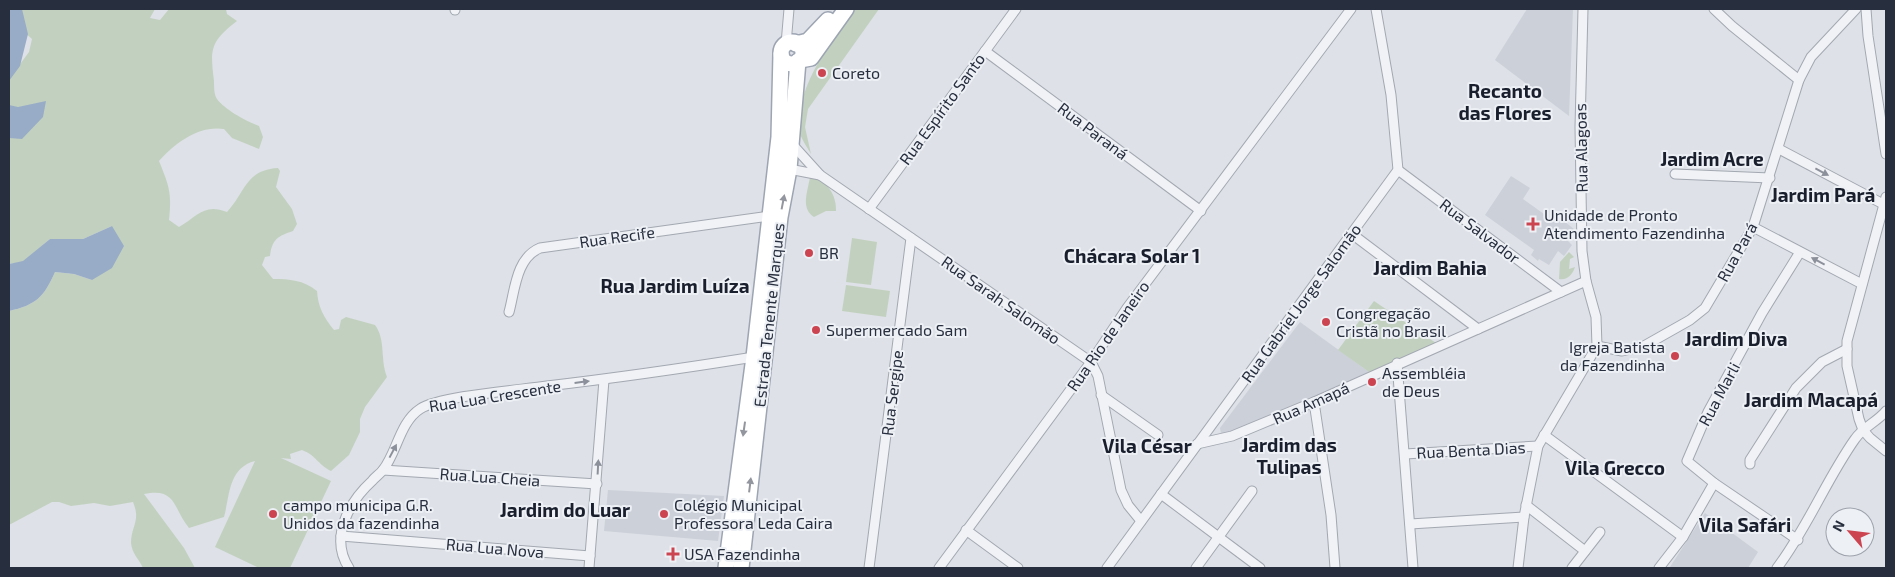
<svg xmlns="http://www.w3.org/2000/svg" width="1895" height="577" viewBox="0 0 1895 577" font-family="'Exo 2',sans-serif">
<rect width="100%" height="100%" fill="#dee1e7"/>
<g fill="#ccd0d9">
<polygon points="1527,9 1573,9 1569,116 1495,60"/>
<polygon points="1511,176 1530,188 1523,199 1551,219 1555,214 1574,229 1566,239 1572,245 1564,256 1558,251 1549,265 1539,259 1538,261 1531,255 1534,250 1485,215"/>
<polygon points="1300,322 1369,372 1229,435 1221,434 1220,428"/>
<polygon points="608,490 724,496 718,541 604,531"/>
<polygon points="1705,513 1758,552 1748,568 1670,567"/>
</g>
<g fill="#c2d1bf">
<path d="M22,9H155L150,18L160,20L169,9H226L227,14L237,21C210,42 210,49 214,81C214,86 214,95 217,99C225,110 248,122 259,126L263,137L259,149L232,138L224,129C199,125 175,143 159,161C169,186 172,192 169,220L179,227C198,216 204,203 227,212C246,192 245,170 278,168L280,171L276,187L292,209L297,224L293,231C278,236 272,239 270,256L265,257L262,265L273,279C290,279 303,280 317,291C318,307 324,318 334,330L339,329L341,320L346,317L375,325C386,340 380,359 387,377L365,407L360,419V432L349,455L331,471C317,464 317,456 302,450L290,454L291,459L281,458L331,481L290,568H259L215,547L255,461C228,468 230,496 224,517L189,528C173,509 177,487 144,494L184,548L195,568H143C139,559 132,554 131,543C131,526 141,521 133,502L110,506L94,503L71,506L59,502H52L9,525V311C36,305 44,297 55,272L74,274L92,280L112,226L83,239H50L23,262L9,264V79L29,52L32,39L23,31Z"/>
<path d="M854,9H879L808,109L805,127L811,154C807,147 800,137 799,130C797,84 830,44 854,9Z"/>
<path d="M810,177C827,179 837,196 836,211H826L814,217C800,208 808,191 810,177Z"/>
<polygon points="852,238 877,242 871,285 846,282"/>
<path d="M1569,252L1574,257L1570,259L1569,269L1575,267C1573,274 1567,281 1559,279L1560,262Z"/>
<polygon points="846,285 890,291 886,317 842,311"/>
<polygon points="1374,301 1436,343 1369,372 1338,350"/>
</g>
<g fill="#99acc7">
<polygon points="9,9 22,9 28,34 20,66 9,81"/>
<polygon points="46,101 43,117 22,139 9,138 9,105 18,107"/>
<path d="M112,226L124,246L112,268L92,280L74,274L55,272C44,297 36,305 9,311V264L23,261L50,239H83Z"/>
</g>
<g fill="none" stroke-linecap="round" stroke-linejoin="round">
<defs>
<g id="minor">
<polyline points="1714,9 1732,26 1799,80"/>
<polyline points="1866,9 1868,36 1886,154"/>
<polyline points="455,10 455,9"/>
<polyline points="786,44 789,9"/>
<polyline points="985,51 1201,211"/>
<polyline points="792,144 820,175 1091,362 1098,376 1121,490 1128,505 1141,521"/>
<polyline points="1779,149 1885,205"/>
<polyline points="789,169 820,175"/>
<polyline points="1398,170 1561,292"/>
<polyline points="1675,174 1770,178"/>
<polyline points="1886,197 1847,341 1847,366 1859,419 1863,430 1870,438 1886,451"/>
<polyline points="869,209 1016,9"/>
<polyline points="1753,227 1862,284"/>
<polyline points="1352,234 1478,329"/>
<path d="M509,312C515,290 516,258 540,248L769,216"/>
<polyline points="1597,346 1622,351 1644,346 1690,320 1705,308 1753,227 1799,80 1811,57 1856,9"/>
<polyline points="1397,363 1413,568"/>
<polyline points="1101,395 1158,435"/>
<polyline points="1314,402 1331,515 1335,568"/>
<polyline points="1544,435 1683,537"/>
<polyline points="1197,444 1232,436 1314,402 1586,281"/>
<polyline points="1405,454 1538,446"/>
<polyline points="1750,464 1750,460 1796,388 1822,362 1847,349"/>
<polyline points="383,470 597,484"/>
<polyline points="1161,494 1260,568"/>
<polyline points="1526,505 1585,551"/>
<polyline points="1410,524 1524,517"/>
<polyline points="966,530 1018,568"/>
<polyline points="341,536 590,556"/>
<polyline points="1798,540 1714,483 1687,461 1708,412 1762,313 1800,252"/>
<path d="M349,568C329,538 349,502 372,481C375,477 380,474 383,470C397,452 400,422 420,409C439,396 520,390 547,386C616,378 685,368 754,357"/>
<polyline points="589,568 604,380"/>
<polyline points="869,568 911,238"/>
<polyline points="939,568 1091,362 1127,308 1351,9"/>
<polyline points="1107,568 1398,170 1391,95 1376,9"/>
<polyline points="1196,568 1252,491"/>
<polyline points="1518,568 1524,517 1538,446 1597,346 1596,317 1586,281 1582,251 1580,127 1583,9"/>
<polyline points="1572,568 1600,532"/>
<polyline points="1659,568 1683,537 1714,483"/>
<path d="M1777,568C1808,527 1826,480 1855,439C1863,427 1877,422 1886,411"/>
</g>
<g id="primary">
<circle cx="792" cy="53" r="11"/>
<polyline points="796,44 808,41 828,20"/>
<polyline points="800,60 811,58 846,9"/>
<polyline points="726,568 754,357 779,137 781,54"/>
<polyline points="741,568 780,217 789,169 798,61"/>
</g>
</defs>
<use href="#minor" stroke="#a3a8b1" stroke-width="11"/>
<use href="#primary" stroke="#9da5b3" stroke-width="18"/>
<use href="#minor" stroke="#f0f2f6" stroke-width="9"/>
<use href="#primary" stroke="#fff" stroke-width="15"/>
</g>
<defs><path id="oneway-solid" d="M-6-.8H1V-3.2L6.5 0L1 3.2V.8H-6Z" transform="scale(1.25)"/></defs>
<g fill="#8c909a">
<use href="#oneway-solid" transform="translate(1822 172) rotate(28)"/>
<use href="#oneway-solid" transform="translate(1818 261) rotate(-152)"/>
<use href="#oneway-solid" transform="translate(582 382) rotate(-7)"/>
<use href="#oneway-solid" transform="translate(393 451) rotate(-62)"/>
<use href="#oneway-solid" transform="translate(598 467) rotate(-87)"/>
</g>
<g fill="#93969e">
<use href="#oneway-solid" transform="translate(783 202) rotate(-79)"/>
<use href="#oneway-solid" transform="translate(744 429) rotate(98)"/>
<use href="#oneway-solid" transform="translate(750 485) rotate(-83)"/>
</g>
<g fill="#cb4450" stroke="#edf0f5" stroke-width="2">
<circle cx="822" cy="73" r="5"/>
<path d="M1530.5 216.5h5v5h5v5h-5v5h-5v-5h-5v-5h5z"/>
<circle cx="809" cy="253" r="5"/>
<circle cx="1326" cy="322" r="5"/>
<circle cx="816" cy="330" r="5"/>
<circle cx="1675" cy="356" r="5"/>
<circle cx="1372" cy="382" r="5"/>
<circle cx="273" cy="514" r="5"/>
<circle cx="664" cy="514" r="5"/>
<path d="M670.5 546.5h5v5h5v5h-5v5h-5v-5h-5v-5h5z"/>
</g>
<g text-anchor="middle" stroke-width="4" stroke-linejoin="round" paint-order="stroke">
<g font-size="16" fill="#272e3e" stroke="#edf0f5" text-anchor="start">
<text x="832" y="79">Coreto</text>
<text x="1544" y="221">Unidade de Pronto<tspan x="1544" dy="18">Atendimento Fazendinha</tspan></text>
<text x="819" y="259">BR</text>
<text x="1336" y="319">Congregação<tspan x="1336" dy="18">Cristã no Brasil</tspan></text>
<text x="826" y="336">Supermercado Sam</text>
<text x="1665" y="353" text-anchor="end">Igreja Batista<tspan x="1665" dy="18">da Fazendinha</tspan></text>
<text x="1382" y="379">Assembléia<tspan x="1382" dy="18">de Deus</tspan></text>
<text x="283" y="511">campo municipa G.R.<tspan x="283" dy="18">Unidos da fazendinha</tspan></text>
<text x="674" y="511">Colégio Municipal<tspan x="674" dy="18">Professora Leda Caira</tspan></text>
<text x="684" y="560">USA Fazendinha</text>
</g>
<g font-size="16" fill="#272e3e" stroke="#edf0f5">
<text transform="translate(942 109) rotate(-54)" y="6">Rua Espírito Santo</text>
<text transform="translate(1093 131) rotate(37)" y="6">Rua Paraná</text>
<text transform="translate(1581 148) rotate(-91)" y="6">Rua Alagoas</text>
<text transform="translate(1480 231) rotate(37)" y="6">Rua Salvador</text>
<text transform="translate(617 237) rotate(-8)" y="6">Rua Recife</text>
<text transform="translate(1737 252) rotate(-61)" y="6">Rua Pará</text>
<text transform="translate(1001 300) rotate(35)" y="6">Rua Sarah Salomão</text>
<text transform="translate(1301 303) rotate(-54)" y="6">Rua Gabriel Jorge Salomão</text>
<text transform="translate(769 315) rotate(-84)" y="6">Estrada Tenente Marques</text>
<text transform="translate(1108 336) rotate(-55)" y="6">Rua Rio de Janeiro</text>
<text transform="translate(892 393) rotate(-83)" y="6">Rua Sergipe</text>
<text transform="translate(1719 394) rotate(-62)" y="6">Rua Marli</text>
<text transform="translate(495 396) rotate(-9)" y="6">Rua Lua Crescente</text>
<text transform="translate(1311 403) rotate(-24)" y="6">Rua Amapá</text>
<text transform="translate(1471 450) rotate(-3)" y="6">Rua Benta Dias</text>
<text transform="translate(490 477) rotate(4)" y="6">Rua Lua Cheia</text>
<text transform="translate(495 548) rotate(5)" y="6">Rua Lua Nova</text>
</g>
<g font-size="19" font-weight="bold" fill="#1a1f2e" stroke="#edf0f5">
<text x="1505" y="98">Recanto<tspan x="1505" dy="22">das Flores</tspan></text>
<text x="1712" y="166">Jardim Acre</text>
<text x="1823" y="202">Jardim Pará</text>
<text x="1132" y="263">Chácara Solar 1</text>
<text x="1430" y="275">Jardim Bahia</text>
<text x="675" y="293">Rua Jardim Luíza</text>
<text x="1736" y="346">Jardim Diva</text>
<text x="1811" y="407">Jardim Macapá</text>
<text x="1289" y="452">Jardim das<tspan x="1289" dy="22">Tulipas</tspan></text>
<text x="1147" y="453">Vila César</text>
<text x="1615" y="475">Vila Grecco</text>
<text x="565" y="517">Jardim do Luar</text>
<text x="1745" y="532">Vila Safári</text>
</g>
</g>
<rect width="1895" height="577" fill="none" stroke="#272e3e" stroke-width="20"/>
<g transform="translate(1850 532) rotate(298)"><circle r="24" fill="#edf0f5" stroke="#9ea2ac"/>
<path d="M0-4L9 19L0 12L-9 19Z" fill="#cb4450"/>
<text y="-8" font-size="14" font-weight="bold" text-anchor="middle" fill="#272e3e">N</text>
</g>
</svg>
